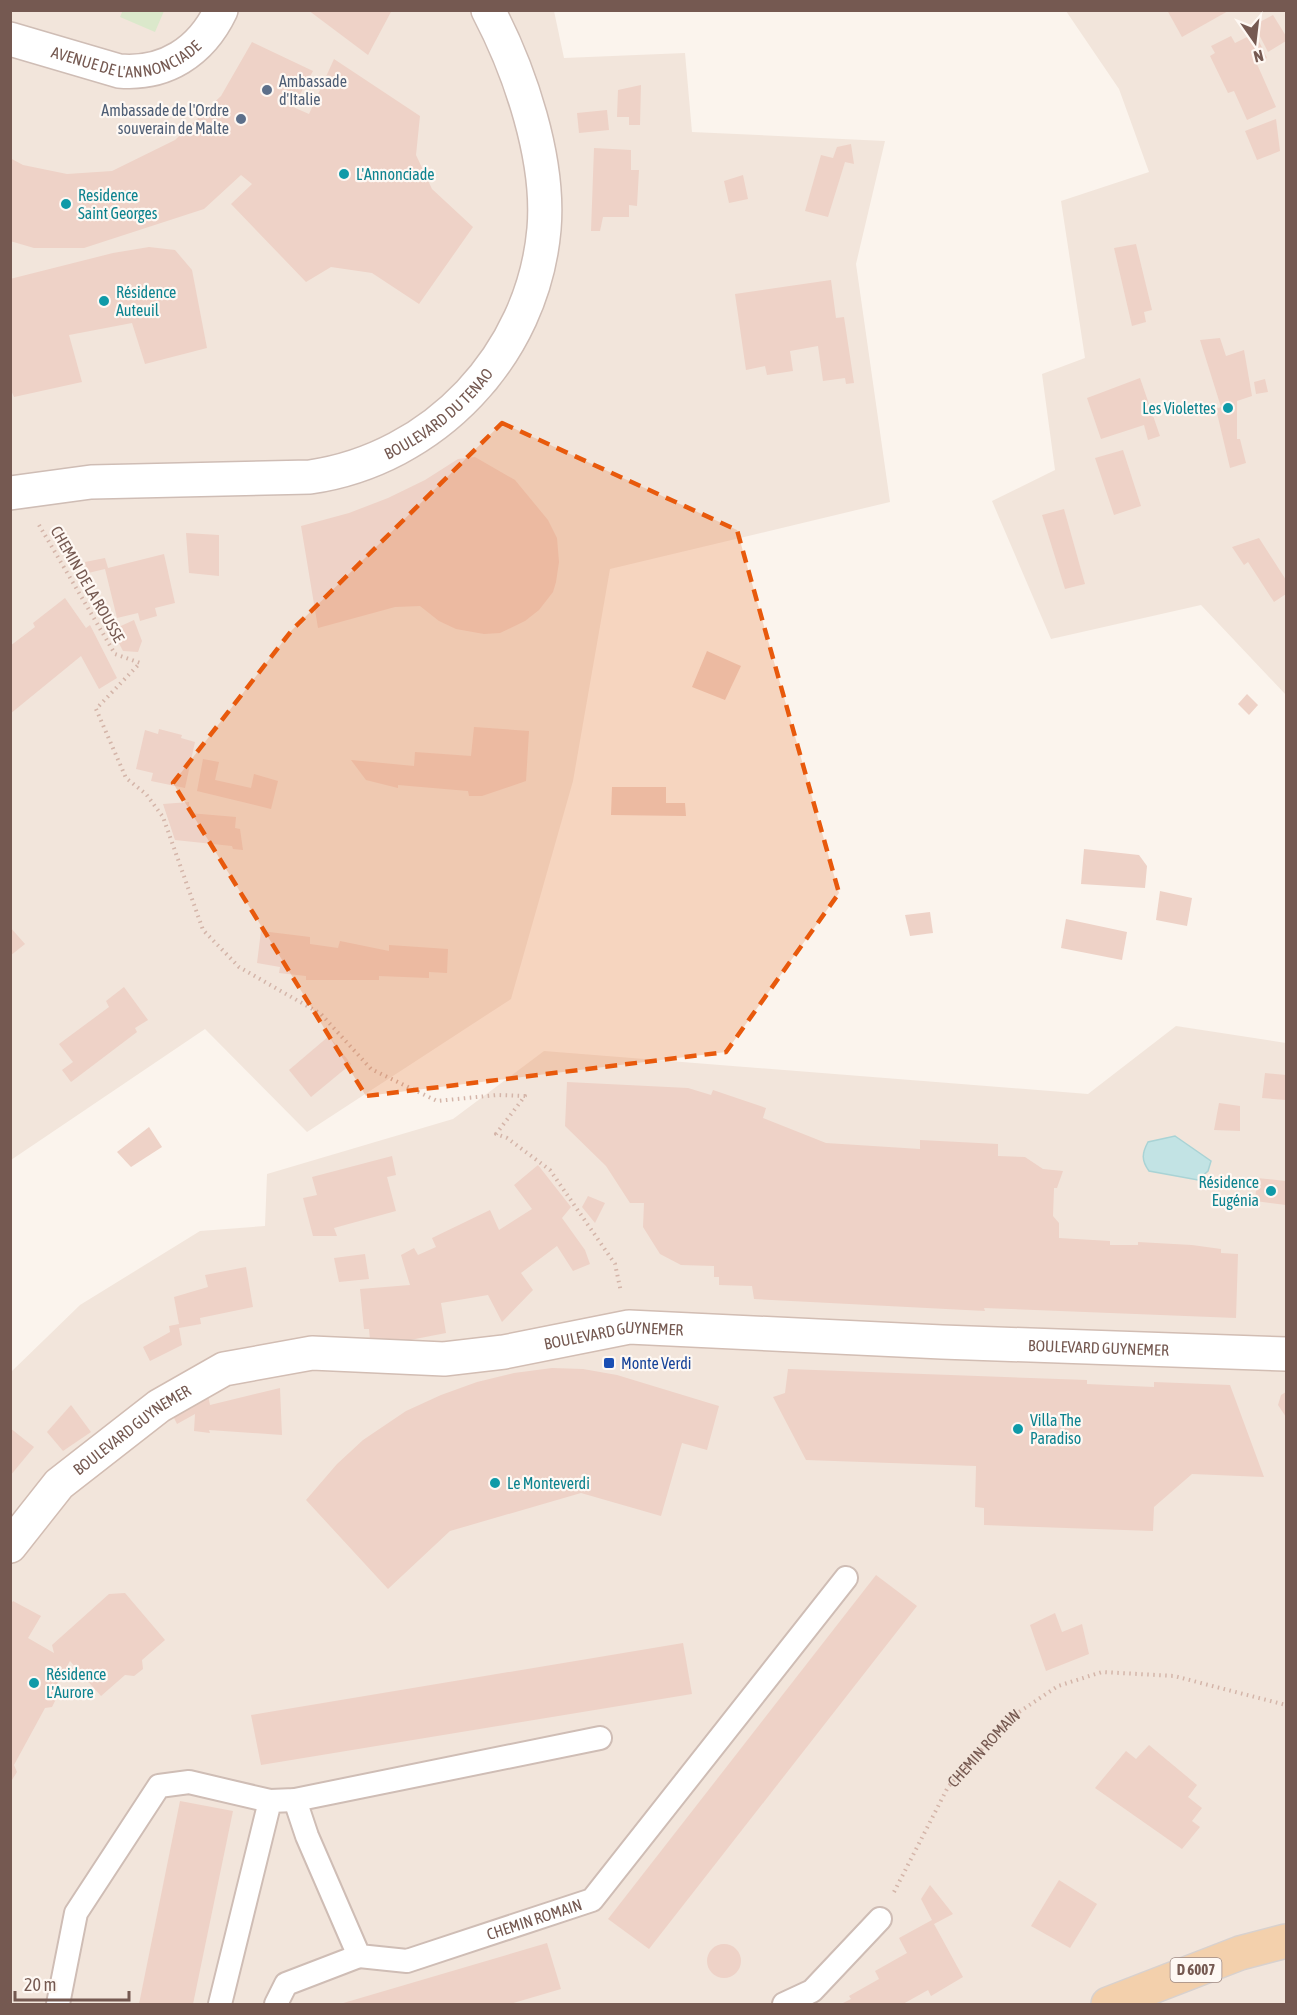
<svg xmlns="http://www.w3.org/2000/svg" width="1297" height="2015" viewBox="0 0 1297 2015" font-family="'Asap Condensed',sans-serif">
<rect width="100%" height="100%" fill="#fbf4ed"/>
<g fill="#f2e5db">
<polygon points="11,11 554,11 564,58 685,53 692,132 885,141 856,264 890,502 610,569 573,781 511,999 307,1132 205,1029 11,1160"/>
<polygon points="1066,11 1286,11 1286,695 1201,605 1051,639 992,501 1055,470 1042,374 1085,358 1061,201 1149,172 1119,89"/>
<polygon points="1176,1026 1286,1043 1286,2004 11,2004 11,1372 80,1305 200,1231 265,1226 267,1174 453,1119 544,1051 1088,1094"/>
</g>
<polygon fill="#dbe8cb" points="123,10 164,10 164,11 155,32 120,17"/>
<path fill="#c2e3e4" stroke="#a9d3d5" stroke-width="1.5" d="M1175,1136L1211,1161L1208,1171L1198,1180L1149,1171C1141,1160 1142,1153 1148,1142Z"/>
<g fill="#eed2c7">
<polygon points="308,10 392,10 368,55"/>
<polygon points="1167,10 1230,10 1182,37"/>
<polygon points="1273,15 1286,36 1286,41 1268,52 1254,25"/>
<polygon points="1255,33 1267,58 1257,64 1276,107 1247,120 1234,91 1228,93 1210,56 1215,53 1211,46 1231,36 1235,43"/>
<polygon points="252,42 313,71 293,107 309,114 334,59 420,116 416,155 432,189 473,227 419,304 372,273 331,267 306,282 231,204 252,184 241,175 204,209 84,248 34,248 10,241 10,158 23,165 67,174 112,171 175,140 221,96"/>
<polygon points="641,85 640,125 629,125 629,117 617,117 618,90"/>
<polygon points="607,110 609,130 579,133 577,113"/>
<polygon points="1276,119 1280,151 1257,160 1245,131"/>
<polygon points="851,144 854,164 845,162 828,217 805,211 821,155 833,158 837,147"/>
<polygon points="594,148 631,150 631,170 639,170 637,206 629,205 629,217 603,217 600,231 591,231"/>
<polygon points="743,175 748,199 729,203 724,181"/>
<polygon points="1136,244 1152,310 1144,312 1146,322 1132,326 1114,248"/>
<polygon points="149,247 175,250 192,270 207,348 145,364 132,323 69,335 82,382 14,397 10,388 10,279 113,253"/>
<polygon points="831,280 836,318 844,317 854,383 846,384 845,378 823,381 818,346 790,351 793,371 767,375 765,366 746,370 735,294"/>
<polygon points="1220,338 1226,356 1244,350 1252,396 1237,401 1237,439 1240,439 1246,463 1230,468 1216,409 1221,407 1200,340"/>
<polygon points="1140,378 1160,436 1148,440 1144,425 1101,439 1087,398"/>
<polygon points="1265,379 1268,392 1256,394 1254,382"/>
<polygon points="1123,450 1141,506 1114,515 1095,458"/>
<polygon points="475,457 515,480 548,520 557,538 559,562 556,582 553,592 539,610 525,621 500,633 484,634 456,629 439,621 420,606 395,607 318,628 301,526 349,513 388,498 425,480 458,459"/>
<polygon points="1064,509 1085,584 1065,589 1042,515"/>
<polygon points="186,533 219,535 219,576 189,573"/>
<polygon points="1259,538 1286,580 1286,594 1274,602 1248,562 1244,565 1232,547"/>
<polygon points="164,554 175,603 155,608 157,616 140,621 138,613 117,618 105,569 88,573 85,562 105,558 108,568"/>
<polygon points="65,598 86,628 90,625 117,678 99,689 81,656 10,714 10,646 35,627 33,623"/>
<polygon points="134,620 142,641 138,652 123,651 112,630"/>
<polygon points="707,651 741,666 725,700 692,687"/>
<polygon points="1247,694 1258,705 1249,715 1238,704"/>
<polygon points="474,727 529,731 526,781 482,796 469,796 468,791 398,785 398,788 366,780 351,760 414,766 415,752 471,756"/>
<polygon points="159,729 182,735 181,738 195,742 185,788 151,781 153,773 136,769 145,730 158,734"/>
<polygon points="203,759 219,762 215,780 251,788 254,774 278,781 271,809 197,791"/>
<polygon points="612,787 666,787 666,803 685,803 686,816 611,815"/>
<polygon points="189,802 189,813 236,817 235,828 240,829 243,850 233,849 232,846 175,840 163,804"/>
<polygon points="1084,849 1139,855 1147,866 1145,888 1081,884"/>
<polygon points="1160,891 1192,898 1187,926 1156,920"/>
<polygon points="930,912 933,933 910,936 905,915"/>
<polygon points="1066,919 1127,932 1122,960 1061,948"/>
<polygon points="10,927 25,944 10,956"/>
<polygon points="261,931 310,937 310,944 338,948 340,941 389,951 389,945 448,949 447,973 429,972 429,978 379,976 379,980 306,980 306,976 279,973 280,967 257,963"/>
<polygon points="124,987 148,1020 135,1028 137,1032 71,1082 62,1070 73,1062 59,1044 109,1007 106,1001"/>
<polygon points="329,1036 351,1064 311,1097 289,1070"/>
<polygon points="1265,1073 1286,1075 1286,1100 1262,1098"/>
<polygon points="567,1082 688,1088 711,1095 713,1090 766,1108 763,1118 826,1143 920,1149 920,1140 998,1144 998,1156 1025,1157 1043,1169 1063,1171 1057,1188 1054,1188 1053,1216 1059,1223 1059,1238 1110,1241 1110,1245 1138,1245 1138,1242 1192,1245 1221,1249 1221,1253 1238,1254 1236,1318 984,1308 985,1311 754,1299 752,1286 719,1285 719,1277 714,1277 714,1266 681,1265 660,1254 643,1227 644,1203 630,1203 606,1166 565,1126"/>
<polygon points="1219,1103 1240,1106 1240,1131 1214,1130"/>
<polygon points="149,1127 162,1147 131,1167 117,1152"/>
<polygon points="392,1156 396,1175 387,1177 396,1211 334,1228 337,1236 313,1236 303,1198 317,1195 312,1177"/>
<polygon points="538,1165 571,1207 562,1218 585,1250 590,1264 573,1271 557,1246 521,1273 533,1290 502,1322 488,1295 441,1303 446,1333 410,1340 370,1340 369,1329 364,1329 360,1289 410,1285 401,1255 414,1248 418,1255 436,1247 432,1238 490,1210 499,1230 532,1209 514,1185"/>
<polygon points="1257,1178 1286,1181 1286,1205 1255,1201"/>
<polygon points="588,1196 605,1203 595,1223 582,1207"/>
<polygon points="365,1254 369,1279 339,1282 334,1258"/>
<polygon points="246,1267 253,1307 200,1318 201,1324 179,1328 182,1345 150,1361 143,1347 170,1332 169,1326 179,1324 174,1297 208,1287 205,1275"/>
<polygon points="552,1368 583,1369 617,1375 719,1406 707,1450 682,1443 661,1516 581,1493 450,1531 388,1589 306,1500 337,1464 363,1440 406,1411 441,1395 477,1382 514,1373"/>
<polygon points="788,1369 1087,1380 1087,1384 1154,1387 1154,1382 1230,1385 1264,1477 1192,1474 1154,1507 1153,1531 984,1525 984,1508 975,1507 976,1466 806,1460 773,1397 785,1393"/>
<polygon points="280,1388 282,1435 209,1430 210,1433 194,1431 195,1414 177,1424 173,1416 208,1395 210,1405"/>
<polygon points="1286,1392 1286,1417 1278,1405 1281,1395"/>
<polygon points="71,1405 91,1432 63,1451 47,1432"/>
<polygon points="10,1428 34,1447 10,1476"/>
<polygon points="876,1575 917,1606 649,1949 608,1919"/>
<polygon points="125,1593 165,1640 142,1660 143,1669 134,1676 125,1675 101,1696 70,1661 54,1690 57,1697 52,1707 45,1708 14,1765 17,1772 10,1783 10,1605 13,1601 41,1616 28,1638 54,1653 52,1645 109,1594"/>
<polygon points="1055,1613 1062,1632 1082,1624 1089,1654 1046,1671 1030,1625"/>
<polygon points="683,1643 692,1694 261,1765 251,1715"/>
<polygon points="1149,1745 1197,1785 1188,1797 1202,1808 1192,1821 1200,1827 1182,1849 1095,1788 1126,1751 1136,1759"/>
<polygon points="180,1801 233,1811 193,2004 139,2004"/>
<polygon points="1059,1880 1097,1904 1070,1948 1031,1926"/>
<polygon points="930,1885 953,1914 934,1924 963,1977 931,1996 928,1990 903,2004 841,2004 851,1999 849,1996 879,1979 875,1971 907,1953 899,1938 932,1920 921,1899"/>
<polygon points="547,1943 561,1989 510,2004 340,2004"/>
<circle cx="724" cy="1961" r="17"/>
</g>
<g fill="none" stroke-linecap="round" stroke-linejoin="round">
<defs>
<g id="service">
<path id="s2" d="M295,1800L307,1836L359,1956L407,1961L592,1900L846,1578"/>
<polyline points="58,2004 76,1913 159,1786 189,1782 270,1801"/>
<polyline points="220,2004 270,1801 295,1800 600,1738"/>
<polyline points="276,2004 286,1984 359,1956"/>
<polyline points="784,2004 812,1991 880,1919"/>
</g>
<g id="minor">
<path id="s3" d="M10,39L119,71C165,75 201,52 221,10"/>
<path id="s4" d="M10,493L91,482L310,477C434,459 533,355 544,229C550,159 520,71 488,10"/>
</g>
<g id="secondary">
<path id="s5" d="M10,1546L59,1484L159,1406L224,1369L312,1353L444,1359L504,1352L629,1327L942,1342L1286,1354"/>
</g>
<polyline id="primary" points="1108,2004 1240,1953 1286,1941"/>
</defs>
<use href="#service" stroke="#cfbdb5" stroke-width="26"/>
<use href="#minor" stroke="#cfbdb5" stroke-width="36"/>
<use href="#secondary" stroke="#d2bdb3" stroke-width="36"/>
<use href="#primary" stroke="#d8d1ce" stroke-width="36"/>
<g stroke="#d4b5a9" stroke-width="4" stroke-dasharray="1.5 4.5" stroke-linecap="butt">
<polyline points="39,525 115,654 140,663 96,709 126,778 146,794 163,817 203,930 239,967 321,1014 371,1069 437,1101 497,1095 525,1096 496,1134 507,1138 550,1170 615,1264 621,1292"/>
<path id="s1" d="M894,1892L948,1787L1010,1718L1058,1686L1102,1672L1174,1676L1286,1705"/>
</g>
<use href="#service" stroke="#fff" stroke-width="22"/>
<use href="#minor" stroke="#fff" stroke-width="33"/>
<use href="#secondary" stroke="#fff" stroke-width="33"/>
<use href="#primary" stroke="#f3d0ac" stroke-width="33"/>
</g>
<path fill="#e8590c" fill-opacity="0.2" stroke="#e8590c" stroke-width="4.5" stroke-dasharray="12 8" stroke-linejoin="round" d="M502,423L737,530L839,893L726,1052L366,1096L173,783L292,630Z"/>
<g fill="#5c6f8a" stroke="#fef8f3" stroke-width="2">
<circle cx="267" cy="90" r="6"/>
<circle cx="241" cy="119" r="6"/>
</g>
<g fill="#0f9aa8" stroke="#fef8f3" stroke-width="2">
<circle cx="344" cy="174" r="6"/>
<circle cx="66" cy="204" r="6"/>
<circle cx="104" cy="301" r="6"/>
<circle cx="1228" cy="408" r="6"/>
<circle cx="1271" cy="1191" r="6"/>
<circle cx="1018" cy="1429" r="6"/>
<circle cx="495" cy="1483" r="6"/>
<circle cx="34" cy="1683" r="6"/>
</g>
<rect fill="#1a4fb4" stroke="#fef8f3" stroke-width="2" x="603" y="1357" width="12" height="12" rx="3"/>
<g text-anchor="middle" stroke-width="4.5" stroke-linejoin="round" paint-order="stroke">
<rect fill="#fef8f3" stroke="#9e8982" stroke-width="1.5" x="1170.5" y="1958" width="51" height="24" rx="4.5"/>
<g font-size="15" font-weight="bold" fill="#755951">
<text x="1196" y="1975">D 6007</text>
</g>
<g font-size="16" fill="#755951" stroke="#fef8f3">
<text dy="6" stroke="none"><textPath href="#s3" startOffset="122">AVENUE DE L'ANNONCIADE</textPath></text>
<text dy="6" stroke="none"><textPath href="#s4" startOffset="447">BOULEVARD DU TENAO</textPath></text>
<text transform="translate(88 584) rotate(60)" y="6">CHEMIN DE LA ROUSSE</text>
<text dy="6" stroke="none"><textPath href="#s5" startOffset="674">BOULEVARD GUYNEMER</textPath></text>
<text dy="6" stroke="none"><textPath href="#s5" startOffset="1160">BOULEVARD GUYNEMER</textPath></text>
<text dy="6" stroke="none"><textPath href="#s5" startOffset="170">BOULEVARD GUYNEMER</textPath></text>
<text dy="6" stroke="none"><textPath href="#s1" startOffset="171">CHEMIN ROMAIN</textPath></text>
<text dy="6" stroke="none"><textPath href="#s2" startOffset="351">CHEMIN ROMAIN</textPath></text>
</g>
<g font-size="16" fill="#4e5e75" stroke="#fef8f3" text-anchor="start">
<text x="279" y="87">Ambassade<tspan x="279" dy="18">d'Italie</tspan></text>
<text x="229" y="116" text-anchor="end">Ambassade de l'Ordre<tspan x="229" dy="18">souverain de Malte</tspan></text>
</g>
<g font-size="16" fill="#0d838f" stroke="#fef8f3" text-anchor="start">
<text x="356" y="180">L'Annonciade</text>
<text x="78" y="201">Residence<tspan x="78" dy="18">Saint Georges</tspan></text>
<text x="116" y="298">Résidence<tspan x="116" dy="18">Auteuil</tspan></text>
<text x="1216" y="414" text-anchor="end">Les Violettes</text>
<text x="1259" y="1188" text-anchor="end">Résidence<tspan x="1259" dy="18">Eugénia</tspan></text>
<text x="1030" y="1426">Villa The<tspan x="1030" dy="18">Paradiso</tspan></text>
<text x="507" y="1489">Le Monteverdi</text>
<text x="46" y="1680">Résidence<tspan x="46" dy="18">L'Aurore</tspan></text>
</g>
<g font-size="16" fill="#164399" stroke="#fef8f3" text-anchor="start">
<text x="621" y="1369">Monte Verdi</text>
</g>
</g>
<rect width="1297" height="2015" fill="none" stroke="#755951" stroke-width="24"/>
<g transform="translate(1255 42) rotate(166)" stroke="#fef8f3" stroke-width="4.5" paint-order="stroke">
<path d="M0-4.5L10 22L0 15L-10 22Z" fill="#755951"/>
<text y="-9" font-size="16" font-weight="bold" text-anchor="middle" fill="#755951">N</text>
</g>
<path d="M15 1991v9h114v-9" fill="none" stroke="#755951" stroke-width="3"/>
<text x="24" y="1991" font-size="18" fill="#755951" stroke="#fef8f3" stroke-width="4.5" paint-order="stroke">20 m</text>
</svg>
